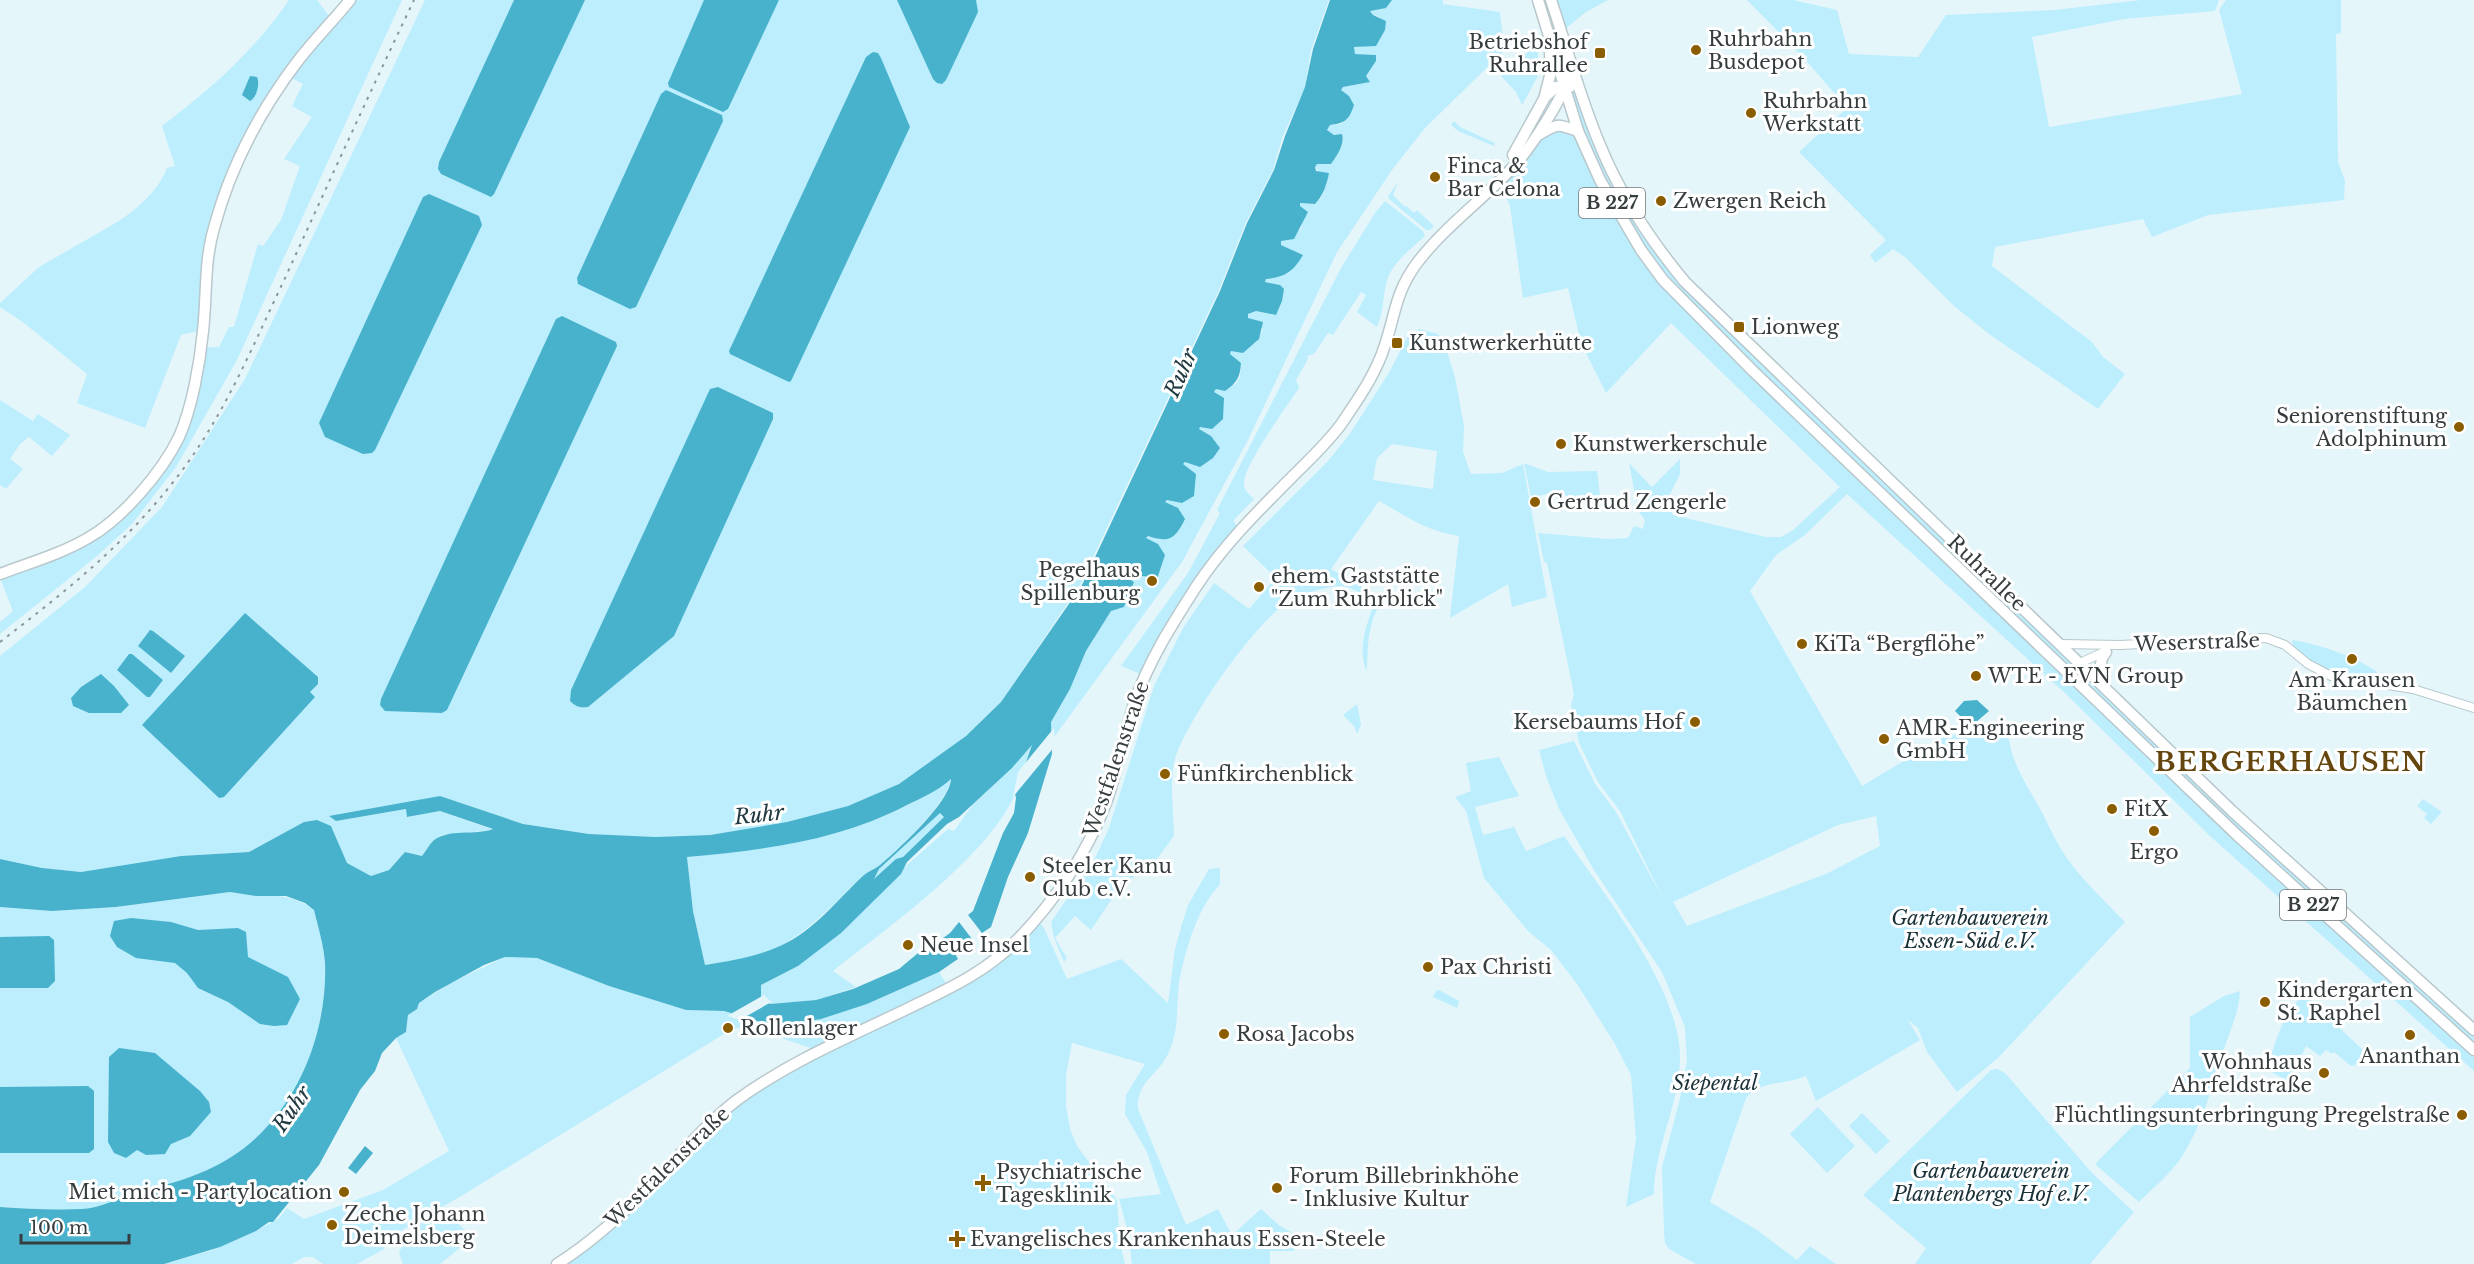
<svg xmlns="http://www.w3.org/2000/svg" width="2474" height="1264" viewBox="0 0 2474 1264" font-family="'Libre Baskerville',serif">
<rect width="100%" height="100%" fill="#e5f6fb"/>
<g fill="#bceefd" fill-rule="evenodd">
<path d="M289,0H317L332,20L296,61L221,200L202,330L181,335L145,428L77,403L87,374L24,323L0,307V303L39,267L119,221C139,207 158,191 167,168L175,166L162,126C209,91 256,49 289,0Z"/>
<polygon points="352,0 402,0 237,360 176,467 132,524 97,556 0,634 0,622 13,611 0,578 88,544 175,449 202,348 219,347 229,327 234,327 258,244 263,246 281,220 300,166 284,159 312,117 292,106 303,84 288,76"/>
<path d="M425,0H1329L1311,50L1305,88L1282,138L1273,170L1246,222L1219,290L1080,585L1001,702L966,736L899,784L848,806L787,822L710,835L656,837L589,834L523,824L440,796L336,821L407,809L408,817L440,811L494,830L442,835L432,842L422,856L405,852L389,870L371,876L347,863L331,826L304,822L249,852L181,856L81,872L42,868L0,859V656L85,587L162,507L245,379ZM718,387L773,413V420Z"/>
<path d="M1392,0H1443V4L1500,12L1504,51L1425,128L1392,170L1337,252L1247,442L1182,562L1052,740L1051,722L1070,689L1086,651L1111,611L1124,607L1127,575L1157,579L1146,538L1148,536L1161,540L1165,502L1183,464L1211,436L1198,429L1214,392L1216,389L1236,384L1240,376L1241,363L1230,354L1231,351C1250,347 1255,348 1263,329L1248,318V314L1256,311L1275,315L1280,285L1265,282L1266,279L1303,255L1281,245V241L1301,229L1304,209L1299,206L1300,203L1315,204L1321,198L1327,183L1315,167L1317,164H1331C1337,156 1345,144 1342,134L1334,135L1327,130L1330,125L1342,124L1341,90L1343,87L1369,82L1366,76L1376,61V55L1355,54L1354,47H1361L1380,17L1373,15L1370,11L1373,9L1386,8Z"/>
<polygon points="1553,0 1608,0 1586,12 1565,29"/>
<polygon points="1747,0 1793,0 1837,10 1849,54 1918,57 1946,15 2054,10 2141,0 2219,0 2215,11 2124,19 2032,37 2049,127 2242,94 2219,10 2226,0 2341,0 2341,33 2336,34 2338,162 2345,181 2344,200 2208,215 2152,237 2143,219 1995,247 1992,266 2092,342 2103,357 2125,374 2098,409 1989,334 1954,306 1905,257 1893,249 1875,263 1870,255 1886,240 1799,152 1847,108 1805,59"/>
<polygon points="1538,43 1538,76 1522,105 1516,92 1501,76"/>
<path d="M1571,89L1583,102L1599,144L1669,263L2109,692L2474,1030V1071L2211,837L2066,694L1847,494L1805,535L1776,555L1750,591L1862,786L1937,741L1945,731C1971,743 1984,735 2008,724C2007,755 2023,779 2038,805C2045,817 2050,830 2057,842C2073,872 2102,898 2125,922L1999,1057L1957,1092L1927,1052L1918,1028L1908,1020L1920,1040L1816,1101L1806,1076C1786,1085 1761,1080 1746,1098L1710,1202L1757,1230L1797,1260L1810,1246L1836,1264H1696L1669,1249L1665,1243L1664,1233L1662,1167L1680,1099L1687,1060L1685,1027L1662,972L1594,870L1559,809L1546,776L1539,750L1574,741L1595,784L1616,812L1663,899L1620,811L1598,782L1579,743L1571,705L1574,694L1547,563L1544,562L1538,533L1609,539L1628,538L1634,526L1643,529L1645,520L1638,511L1629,463L1652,487L1680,459V474L1669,496L1668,507L1673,515L1766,537H1781L1793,530L1840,487L1671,323L1606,393L1581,343L1568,288L1523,298L1510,206L1499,181L1547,129L1577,131L1641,249L1579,131ZM1876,816L1880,846L1826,874L1687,926L1673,902L1838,825Z"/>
<polygon points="1454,121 1460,127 1495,143 1494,146 1458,131 1451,125"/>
<polygon points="1398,182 1393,195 1405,207 1406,206 1414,213 1417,210 1434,226 1430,230 1426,230 1389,199 1388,196"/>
<path d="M1385,201L1423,231L1425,236C1410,250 1390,264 1386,284C1383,299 1383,313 1377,327L1357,312L1366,295L1361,292L1333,335L1328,333L1314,354L1307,356L1308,359L1296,380L1299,388C1287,406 1243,466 1244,484C1244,491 1250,495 1254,499L1233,521L1241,530L1198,581L1143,675L1121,666L1188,573L1220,513L1217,510L1341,268L1375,213Z"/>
<path d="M1419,329L1438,334L1444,342L1455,377L1464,426L1463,452L1471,474L1502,473L1523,464L1547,597L1512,607L1508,584L1450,618L1459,536C1428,532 1406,516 1379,501L1331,569L1377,596L1374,601C1364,596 1352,586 1341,586C1324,587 1299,594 1285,604C1252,627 1187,720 1175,759C1169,778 1174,815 1174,836L1151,867L1122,884L1091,930L1075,916L1055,938L1067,958L1064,962L1054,938L1051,922L1095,858L1109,828L1154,686L1183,628L1214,583L1249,609L1276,578L1243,546L1328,461L1349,435L1390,371L1408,336ZM1392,444L1437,451L1433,489L1373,480L1377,458Z"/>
<polygon points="0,400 33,421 38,414 70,435 52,456 29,437 20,444 10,459 23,469 6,489 0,485"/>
<polygon points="1524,463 1548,472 1597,471 1601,503 1553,493 1531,497"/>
<path d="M1376,599L1381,603C1367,624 1368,648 1367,671C1356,650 1368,620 1376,599Z"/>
<path d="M2292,640C2316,643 2368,660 2383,678C2363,684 2293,666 2292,640Z"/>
<polygon points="1357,704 1361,725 1357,734 1354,726 1343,715"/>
<path d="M1034,743C1026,759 1022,777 1015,794C988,857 887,928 833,971L856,987L816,1000L770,1004L761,998V985L798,966L870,904L908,864L948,829L954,831L973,804L1012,768Z"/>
<path d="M1499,757L1519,796L1475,807L1483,835L1514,827L1526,851L1564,836C1603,893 1682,990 1680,1060C1679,1106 1654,1148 1654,1194L1626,1207L1636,1138L1631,1075L1615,1044L1577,984L1551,950L1529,932L1484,878L1466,811L1455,797L1471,791L1466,763Z"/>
<path d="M951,778C950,801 898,849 880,865C875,869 869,871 864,875C838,899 815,926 784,944C761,958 731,961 705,965L693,911L687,857C764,850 839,840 908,805C922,797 940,789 951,778Z"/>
<polygon points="2423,799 2442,812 2431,824 2424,818 2427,814 2417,806"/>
<polygon points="941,812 945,816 902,858 874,879 879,869"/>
<path d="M1220,868V884C1198,908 1187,944 1180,977C1175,1004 1181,1027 1168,1054C1158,1075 1136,1082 1138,1109L1186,1225L1218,1209L1232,1235L1261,1209L1280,1226L1300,1237L1294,1251H1270V1264H1132L1128,1232L1119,1199L1161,1194L1147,1152L1125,1114L1126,1095L1145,1064L1072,1043L1066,1075V1106L1070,1129L1077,1146L1117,1200L1120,1243L1125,1264H558L763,1083L950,990L1037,919L1044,928L1067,979L1121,959L1168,1003L1175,949L1182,924L1188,905L1209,869Z"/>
<path d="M230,892C259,896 290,891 314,910C318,927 324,946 325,963C328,1037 293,1120 228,1159C200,1176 170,1184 139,1192C121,1197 101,1208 82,1209C55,1210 27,1209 0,1207V907L52,911L116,907Z"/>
<polygon points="505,957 537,958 609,986 686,1010 724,1011 752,1021 749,1026 732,1029 463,1195 383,1241 384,1249 357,1264 323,1264 313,1257 304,1257 292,1264 164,1264 212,1250 256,1231 279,1218 287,1208 304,1219 383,1190 449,1151 396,1038 406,1032 408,1015 417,1009 419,1003 449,984"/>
<polygon points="939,972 949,988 820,1051 763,1032 760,1022 787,1024 867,1004"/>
<polygon points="1439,990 1459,1001 1457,1008 1433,997 1436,991"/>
<path d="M2240,991C2239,1015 2228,1035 2221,1057C2211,1091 2202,1124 2183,1155C2172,1173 2154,1187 2139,1202L2095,1164L2190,1068V1017L2224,996Z"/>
<path d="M2304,996L2308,998L2363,1050L2356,1065L2351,1066L2334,1052L2332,1054L2326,1050L2320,1056L2306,1046L2289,1082L2267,1069C2273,1049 2284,1007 2304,996Z"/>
<polygon points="1997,1069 2005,1073 2093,1174 2134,1212 2090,1264 1915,1264 1926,1248 1863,1195 1991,1070"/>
<polygon points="1818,1107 1855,1146 1827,1173 1790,1134"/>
<polygon points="1862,1113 1890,1141 1876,1154 1849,1126"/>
<path d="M444,1209L472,1238L440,1264H403L399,1253C411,1226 419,1224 444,1209Z"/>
</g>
<g fill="#48b2cd" fill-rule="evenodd">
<polygon points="514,0 585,0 494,194 491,197 441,174 438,169 439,162"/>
<polygon points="704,0 779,0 728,109 723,112 669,87 668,83"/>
<polygon points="897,0 976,0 978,12 946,80 942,84 937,83 933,79"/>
<path d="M1330,0H1392L1386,8L1370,11L1373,15L1386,21L1385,30L1376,46L1354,47L1355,54L1376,55V61L1366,76L1370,82L1343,87L1341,90L1349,96L1354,105C1349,120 1345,123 1330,125L1327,130L1334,135L1342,134C1345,144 1337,156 1331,164H1317L1315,167L1316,171L1329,173C1327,184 1323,196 1315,204L1300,203V206L1308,212L1294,239L1281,241V245L1303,255C1293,272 1285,277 1266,279L1265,282L1280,285L1284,289L1282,301L1276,315L1256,311L1248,314V318L1263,322L1259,339L1243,353L1231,351L1230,354L1241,363C1240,377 1237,383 1225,391L1216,389L1214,392L1224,398L1223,419L1212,429L1200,427L1199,429L1211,436L1220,448L1213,458L1200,467L1185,462L1183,464L1196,474L1194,496L1182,503L1167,500L1165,502L1178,508L1185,519C1175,539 1170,543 1148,536L1146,538L1158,544L1165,555L1157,579L1152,577L1127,575V578L1134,582L1124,607L1111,611L1086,651L1070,689L1051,722L1052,754L1028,833L1008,877L991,927L982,933L968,915L973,911L1003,833L1014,813L1016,798L1015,794L1032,745L1012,768L959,817L947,824L907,862L901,874L841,933L798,966L761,985V998L770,1004L816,1000L853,989L899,969L924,948L928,949L950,933L959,922L972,939L954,952L958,959L939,972L867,1004L821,1019L787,1024L760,1022L724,1011L686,1010L609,986L537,958L505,957L484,965L435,992L419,1003L417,1009L408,1015L406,1032L396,1038L382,1053L375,1071L360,1090L319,1165L273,1222H269L256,1231L220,1247L164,1264H0V1207C27,1209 55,1210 82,1209C101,1208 121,1197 139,1192C170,1184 200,1176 228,1159C293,1120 328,1037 325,963C324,946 318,927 314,910L305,903L286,896H256L230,892L116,907L52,911L0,907V859L42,868L81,872L181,856L249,852L304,822L317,820L331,826L347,863L371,876L389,870L405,852L422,856C426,851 429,845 433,841C448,828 475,836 493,829L440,811L407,817L406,809L336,821L329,816L440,796L523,824L589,834L656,837L710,835L787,822L848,806L899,784L966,736L1001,702L1082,585L1220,291L1247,223L1274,170L1285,136L1305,87L1313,49ZM951,779C950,802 899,849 880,865C875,869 869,871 864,875C838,899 814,931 780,946C756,957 731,961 705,965L693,911L687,857C764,850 838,841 907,805C922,798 939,790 951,779ZM940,813L944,817L903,857L896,859L874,879L879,869Z"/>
<polygon points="873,52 878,53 881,58 910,127 791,381 789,382 730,354 729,351 866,57"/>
<path d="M250,76L257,77C260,84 257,97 250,101L242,95Z"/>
<polygon points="666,90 722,115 723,121 636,307 630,309 578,284 577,278 661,94"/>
<polygon points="429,194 479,216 482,225 375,450 372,453 363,454 325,437 319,423 423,197"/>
<polygon points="562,316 616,342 617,346 447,710 442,713 385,711 380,705 381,699 556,319"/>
<path d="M718,387L773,413V419L674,636L588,707C580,708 576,707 570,701L571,690L710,389Z"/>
<polygon points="245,613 318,677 318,684 310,692 315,697 224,797 219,798 142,725"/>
<polygon points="150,630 153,631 185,656 171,673 138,646"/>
<polygon points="129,654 132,654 163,680 150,697 147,697 117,670"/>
<polygon points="101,674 114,686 129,705 121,713 89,713 73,706 71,698 81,687"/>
<polygon points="1977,700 1989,711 1975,723 1966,722 1955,711 1964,701"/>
<polygon points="131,918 171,922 198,930 238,928 246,932 248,957 288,977 300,999 287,1025 274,1026 260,1024 228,1002 198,988 187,973 175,963 136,958 117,947 110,936 114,921"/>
<polygon points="49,936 54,940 55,981 48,988 0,988 0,937"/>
<polygon points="119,1048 155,1053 200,1091 209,1102 211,1112 190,1136 171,1144 165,1154 146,1155 137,1150 126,1158 114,1153 108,1142 109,1057"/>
<polygon points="88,1086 94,1091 94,1149 89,1153 0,1153 0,1087"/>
<polygon points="365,1146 373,1153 356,1174 348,1168"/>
</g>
<g fill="#e5f6fb">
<polygon points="1054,728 1055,746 1013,797 1018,772"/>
<polygon points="764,995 770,1001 773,1001 740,1020 727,1016"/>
</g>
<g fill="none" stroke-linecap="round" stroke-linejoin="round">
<defs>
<g id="minor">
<polyline points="2061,644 2120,645 2266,638 2285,645 2308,664 2331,676 2413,689 2474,708"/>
<polyline points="2080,663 2106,651"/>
</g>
<g id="major">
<polyline points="1538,0 1578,131 1600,180 1641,250 1663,280 1753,371 2237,835 2474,1050"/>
<path d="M1551,0C1567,48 1580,98 1600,145C1620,194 1651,241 1685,282L2232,811L2474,1030"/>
<polyline points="1545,95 1551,72 1550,52"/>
<path d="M1538,135C1558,124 1555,123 1578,131"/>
<polyline points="1513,155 1545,97 1556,87 1570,87"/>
<path d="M0,574C29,563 61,554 88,538C122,519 162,472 179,437C192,408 200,363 203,331C207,296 204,262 214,228C230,168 260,111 297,62C314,40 333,21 350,0"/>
<polyline points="2098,681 2102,658 2106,652"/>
<path d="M557,1264C594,1241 626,1211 656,1180C683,1152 707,1123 737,1100C789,1062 851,1036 909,1008C948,989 988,971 1018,939C1055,901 1087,853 1106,803C1118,770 1123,735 1135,701C1149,660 1173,623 1196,587C1224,544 1262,507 1298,471C1313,456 1329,441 1342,423C1358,399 1376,374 1385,345C1396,312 1395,293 1417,263C1445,226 1484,199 1515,165C1534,143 1564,96 1573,68"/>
</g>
</defs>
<use href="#minor" stroke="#b8c8cd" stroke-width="10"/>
<use href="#major" stroke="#b8c8cd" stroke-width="13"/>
<use href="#minor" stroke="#fff" stroke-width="8"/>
<use href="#major" stroke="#fff" stroke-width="10"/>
<path stroke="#8a9599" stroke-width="2" stroke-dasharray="3 6" stroke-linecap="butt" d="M0,642C70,588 127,543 181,472C226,412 254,343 286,276C328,184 370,92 414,0"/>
</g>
<g fill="#895d00" stroke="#fff" stroke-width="2">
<circle cx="1696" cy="50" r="6"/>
<rect x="1594" y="47" width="12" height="12" rx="3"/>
<circle cx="1751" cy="113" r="6"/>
<circle cx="1435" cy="177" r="6"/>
<circle cx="1661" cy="201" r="6"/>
<rect x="1733" y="321" width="12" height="12" rx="3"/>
<rect x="1391" y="337" width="12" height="12" rx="3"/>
<circle cx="2459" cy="427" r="6"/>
<circle cx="1561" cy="444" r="6"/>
<circle cx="1535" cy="502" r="6"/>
<circle cx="1152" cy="581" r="6"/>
<circle cx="1259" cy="587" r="6"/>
<circle cx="1802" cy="644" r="6"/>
<circle cx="2352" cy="659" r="6"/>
<circle cx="1976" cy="676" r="6"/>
<circle cx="1695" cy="722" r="6"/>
<circle cx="1884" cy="739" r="6"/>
<circle cx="1165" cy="774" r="6"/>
<circle cx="2112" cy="809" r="6"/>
<circle cx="2154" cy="831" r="6"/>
<circle cx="1030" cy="877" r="6"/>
<circle cx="908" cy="945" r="6"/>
<circle cx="1428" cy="967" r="6"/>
<circle cx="2265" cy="1002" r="6"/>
<circle cx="728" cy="1028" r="6"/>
<circle cx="1224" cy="1034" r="6"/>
<circle cx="2410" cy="1035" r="6"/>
<circle cx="2324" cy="1073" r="6"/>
<circle cx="2462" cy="1115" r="6"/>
<path d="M980 1174h6v6h6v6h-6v6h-6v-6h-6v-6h6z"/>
<circle cx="1277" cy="1188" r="6"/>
<circle cx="344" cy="1192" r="6"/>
<circle cx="332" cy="1225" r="6"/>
<path d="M954 1230h6v6h6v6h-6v6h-6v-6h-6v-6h6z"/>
</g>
<g text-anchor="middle" stroke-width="6" stroke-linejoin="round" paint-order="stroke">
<g fill="#fff" stroke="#727779" stroke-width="1.5">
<rect x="1579" y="188" width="66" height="30" rx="4.5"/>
<rect x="2280" y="890" width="66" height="30" rx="4.5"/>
</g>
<g font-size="18" font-weight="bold" fill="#363d3f">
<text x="1612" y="209">B 227</text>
<text x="2313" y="911">B 227</text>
</g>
<g font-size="20" fill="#363d3f" stroke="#fff" text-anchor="start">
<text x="1708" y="46">Ruhrbahn<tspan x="1708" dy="23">Busdepot</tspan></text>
<text x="1588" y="49" text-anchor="end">Betriebshof<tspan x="1588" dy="23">Ruhrallee</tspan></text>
<text x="1763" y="108">Ruhrbahn<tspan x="1763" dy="23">Werkstatt</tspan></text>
<text x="1447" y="173">Finca &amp;<tspan x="1447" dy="23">Bar Celona</tspan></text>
<text x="1673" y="208">Zwergen Reich</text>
<text x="1751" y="334">Lionweg</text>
<text x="1409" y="350">Kunstwerkerhütte</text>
<text x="2447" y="423" text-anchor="end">Seniorenstiftung<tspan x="2447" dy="23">Adolphinum</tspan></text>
<text x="1573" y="451">Kunstwerkerschule</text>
<text x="1547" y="509">Gertrud Zengerle</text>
<text x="1140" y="577" text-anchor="end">Pegelhaus<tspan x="1140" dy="23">Spillenburg</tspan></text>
<text x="1271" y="583">ehem. Gaststätte<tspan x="1271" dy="23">"Zum Ruhrblick"</tspan></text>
<text x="1814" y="651">KiTa “Bergflöhe”</text>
<text x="1988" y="683">WTE - EVN Group</text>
<text x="2352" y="687" text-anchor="middle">Am Krausen<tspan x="2352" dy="23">Bäumchen</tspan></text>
<text x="1683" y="729" text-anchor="end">Kersebaums Hof</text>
<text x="1896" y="735">AMR-Engineering<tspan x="1896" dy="23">GmbH</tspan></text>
<text x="1177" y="781">Fünfkirchenblick</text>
<text x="2124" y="816">FitX</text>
<text x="2154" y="859" text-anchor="middle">Ergo</text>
<text x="1042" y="873">Steeler Kanu<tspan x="1042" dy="23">Club e.V.</tspan></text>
<text x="920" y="952">Neue Insel</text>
<text x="1440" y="974">Pax Christi</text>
<text x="2277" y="997">Kindergarten<tspan x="2277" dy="23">St. Raphel</tspan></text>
<text x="740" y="1035">Rollenlager</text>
<text x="1236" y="1041">Rosa Jacobs</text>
<text x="2410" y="1063" text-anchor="middle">Ananthan</text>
<text x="2312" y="1069" text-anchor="end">Wohnhaus<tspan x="2312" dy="23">Ahrfeldstraße</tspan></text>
<text x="2450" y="1122" text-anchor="end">Flüchtlingsunterbringung Pregelstraße</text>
<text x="996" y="1179">Psychiatrische<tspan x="996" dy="23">Tagesklinik</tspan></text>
<text x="1289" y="1183">Forum Billebrinkhöhe<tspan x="1289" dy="23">- Inklusive Kultur</tspan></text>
<text x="332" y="1199" text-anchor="end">Miet mich - Partylocation</text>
<text x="344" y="1221">Zeche Johann<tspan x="344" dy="23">Deimelsberg</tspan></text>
<text x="970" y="1246">Evangelisches Krankenhaus Essen-Steele</text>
</g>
<g font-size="20" fill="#363d3f" stroke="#fff">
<text transform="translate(1987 573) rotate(44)" y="7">Ruhrallee</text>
<text transform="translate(2197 642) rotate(-2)" y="7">Weserstraße</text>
<text transform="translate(1116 759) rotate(-71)" y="7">Westfalenstraße</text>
<text transform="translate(667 1167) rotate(-44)" y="7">Westfalenstraße</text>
</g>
<g font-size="20" font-style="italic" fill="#1a3138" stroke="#fff">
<text x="1970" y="925">Gartenbauverein<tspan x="1970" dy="23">Essen-Süd e.V.</tspan></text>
<text x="1715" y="1090">Siepental</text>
<text x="1991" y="1178">Gartenbauverein<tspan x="1991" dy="23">Plantenbergs Hof e.V.</tspan></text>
</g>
<g font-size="21" font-style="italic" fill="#223a41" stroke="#fff">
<text transform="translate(1181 373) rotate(-66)" y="7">Ruhr</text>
<text transform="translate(759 815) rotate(-6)" y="7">Ruhr</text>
<text transform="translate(292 1109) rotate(-55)" y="7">Ruhr</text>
</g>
<g font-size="26" font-weight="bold" letter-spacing="1.5" fill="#65460e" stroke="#fff">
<text x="2291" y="771">BERGERHAUSEN</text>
</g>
</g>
<path d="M21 1234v9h108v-9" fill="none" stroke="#363d3f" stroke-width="3"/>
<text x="30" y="1234" font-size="18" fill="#363d3f" stroke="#ffffff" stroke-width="4.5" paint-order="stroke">100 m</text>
</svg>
